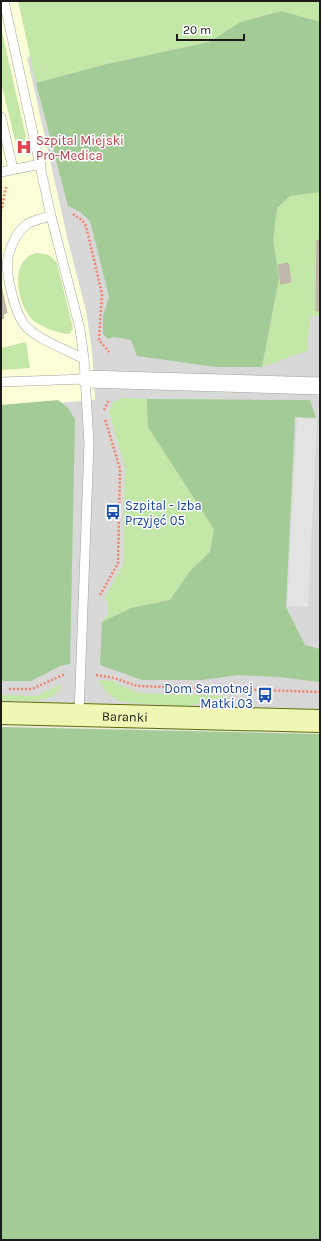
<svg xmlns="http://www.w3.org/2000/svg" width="321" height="1241" viewBox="0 0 321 1241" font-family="Karla,sans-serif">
<rect width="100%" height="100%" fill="#ece9e0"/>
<polygon fill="#d9d8d8" points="226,10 320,15 320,710 1,701 1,407 95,400 92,351 86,311 67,237 27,57"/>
<polygon fill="#fcfed8" points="1,1 224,1 226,10 27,57 67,237 86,311 92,351 95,400 1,407"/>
<g fill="#c2e7a6">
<polygon points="18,1 320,1 320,22 281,11 241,22 209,42 103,65 36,83"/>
<polygon points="1,28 26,137 24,142 19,143 15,140 1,82"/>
<polygon points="320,192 320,316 310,316 307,351 262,367 279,278 273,240 277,208 290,196"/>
<path d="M36,253C45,253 51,255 57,263L73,329L69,334C57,333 44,328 34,321C17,306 8,260 36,253Z"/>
<polygon points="26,342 30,368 1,370 1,348"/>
<polygon points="121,398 147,399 148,427 214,529 210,552 190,571 170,600 131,608 102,622 107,616 108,602 104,599 123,564 125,468 109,412 112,403"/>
<polygon points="98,680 112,681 138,693 229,696 186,706 130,703 119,701 107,693"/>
<path d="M62,684C54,707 20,700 1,700V695L36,696Z"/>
</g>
<g fill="#a2cb96">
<polygon points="281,11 320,22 320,192 290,196 277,208 273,240 279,278 262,367 216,367 137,356 131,340 114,337 108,339 103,334 103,316 109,297 90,221 80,212 68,206 36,83 103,65 209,42 241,22"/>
<polygon points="147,399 310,400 316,418 295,417 286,607 305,645 320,649 320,682 278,677 238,675 202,680 142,680 100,665 102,622 131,608 170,600 190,571 210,552 214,529 148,427"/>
<polygon points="58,400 67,407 75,419 70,664 60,666 31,681 1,681 1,405"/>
<polygon points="1,727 320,734 320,1240 1,1240"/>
</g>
<polygon fill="#e3e3e3" points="297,418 317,419 308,607 287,606"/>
<g fill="#c1b8b0" stroke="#beb1a3">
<polygon points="317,240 320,240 320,311 316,311"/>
<polygon points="288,263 291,282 281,284 278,265"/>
<polygon points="1,285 7,313 3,314 4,318 1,319"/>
</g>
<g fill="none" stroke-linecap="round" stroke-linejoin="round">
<defs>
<g id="lane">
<polyline points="4,1 51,216 80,329 84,359 89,444 79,715"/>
<polyline points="1,117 13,169"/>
<polyline points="1,172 41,164"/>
<path d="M51,216C44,218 32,220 26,225C16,233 11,245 8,257C5,272 14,311 24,324C35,339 68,350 84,359"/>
<polyline points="1,382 86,379"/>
</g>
<polyline id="street" points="86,379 320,386"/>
<g id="secondary">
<path id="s1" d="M1,713L320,721"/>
</g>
</defs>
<use href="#lane" stroke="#a2a2a2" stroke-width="10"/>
<use href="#street" stroke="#a2a2a2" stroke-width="18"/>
<use href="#secondary" stroke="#5b6d07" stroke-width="24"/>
<g stroke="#f67f68" stroke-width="2.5" stroke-dasharray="2 2" stroke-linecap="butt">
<polyline points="1,212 6,187"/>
<polyline points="73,214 82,220 86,226 102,294 99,340 109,352"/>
<polyline points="104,410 109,400"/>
<polyline points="100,595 118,563 120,469 105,419"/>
<polyline points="96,675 114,678 137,686 320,692"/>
<polyline points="9,689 32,689 65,674"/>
</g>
<use href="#lane" stroke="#fff" stroke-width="9"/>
<use href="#street" stroke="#fff" stroke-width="17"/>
<use href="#secondary" stroke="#f0f7b4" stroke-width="22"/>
</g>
<defs>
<symbol id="hospital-bare" viewBox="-9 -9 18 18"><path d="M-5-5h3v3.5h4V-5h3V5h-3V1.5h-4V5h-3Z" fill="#e0444e" stroke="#fff" stroke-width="2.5" paint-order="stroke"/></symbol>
<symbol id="bus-bare" viewBox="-9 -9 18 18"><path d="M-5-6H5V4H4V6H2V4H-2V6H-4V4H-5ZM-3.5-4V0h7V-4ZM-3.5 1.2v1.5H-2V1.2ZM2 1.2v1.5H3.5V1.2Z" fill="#1a4fb4" stroke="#fff" stroke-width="2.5" paint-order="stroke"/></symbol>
</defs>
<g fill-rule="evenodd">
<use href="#hospital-bare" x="13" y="136" width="22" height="22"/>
<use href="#bus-bare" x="102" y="501" width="22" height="22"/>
<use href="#bus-bare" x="254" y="684" width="22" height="22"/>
</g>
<g text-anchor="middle" stroke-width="3" stroke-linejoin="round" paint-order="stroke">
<g font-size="13" fill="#be3a42" stroke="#fff" text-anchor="start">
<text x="36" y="145">Szpital Miejski<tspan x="36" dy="15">Pro-Medica</tspan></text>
</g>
<g font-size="13" fill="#164399" stroke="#fff" text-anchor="start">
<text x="125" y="510">Szpital - Izba<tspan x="125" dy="15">Przyjęć 05</tspan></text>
<text x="253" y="693" text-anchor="end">Dom Samotnej<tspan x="253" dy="15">Matki 03</tspan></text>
</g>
<g font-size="13" fill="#1b1b1b" stroke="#fff">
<text dy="5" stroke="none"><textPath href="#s1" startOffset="124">Baranki</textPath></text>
</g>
</g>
<rect width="321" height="1241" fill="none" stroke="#1b1b1b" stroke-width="4"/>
<path d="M177 34v6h67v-6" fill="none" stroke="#1b1b1b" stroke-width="2"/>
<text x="183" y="34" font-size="12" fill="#1b1b1b" stroke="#ffffff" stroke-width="3" paint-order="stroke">20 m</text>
</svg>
